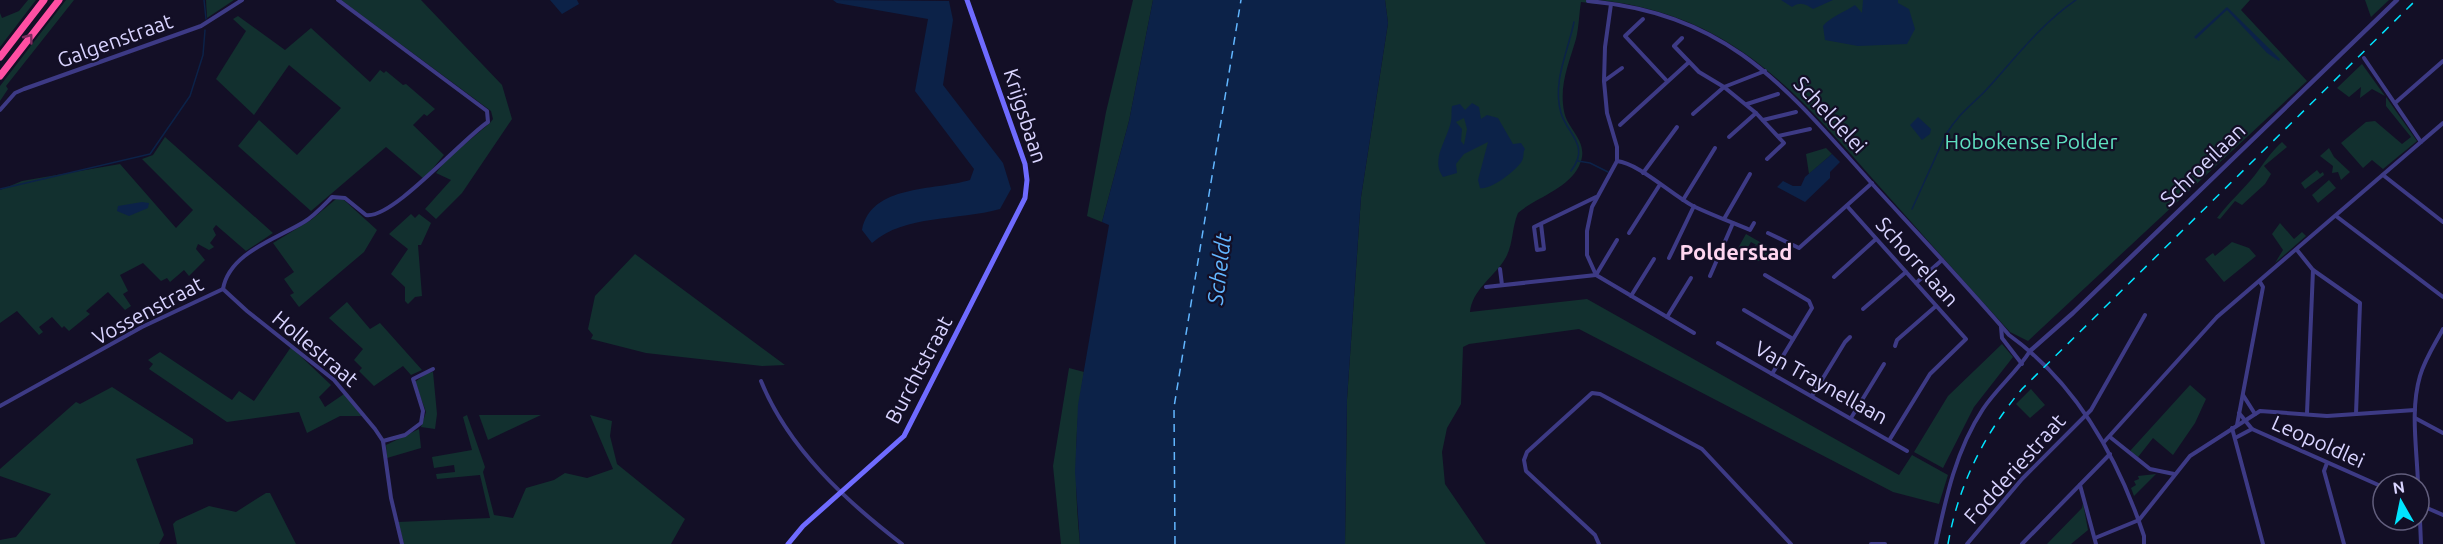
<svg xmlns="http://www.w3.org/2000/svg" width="2443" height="544" viewBox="0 0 2443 544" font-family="Ubuntu,sans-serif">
<rect width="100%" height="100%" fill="#130f26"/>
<g fill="#12302f">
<polygon points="28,0 36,0 0,47 0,13 2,18 19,11"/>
<polygon points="66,0 74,0 6,86 8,89 0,101 0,86"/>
<polygon points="206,0 234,0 207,18"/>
<polygon points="341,0 421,0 502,85 512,119 462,193 436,219 425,209 451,180 436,173 447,159 490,123 493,119 491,111"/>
<polygon points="1133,0 1153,0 1129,121 1102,222 1087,216 1106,112"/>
<path d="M1385,0H1598V4L1581,2C1579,14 1579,27 1576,39C1569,63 1559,85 1564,111C1567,130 1591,142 1579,166C1568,189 1535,198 1518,213C1511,229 1514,247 1503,262C1492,278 1472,291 1470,312L1587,299L1899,475L1912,455L1948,475L1939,504L1893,492L1579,329L1469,344L1463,347L1461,404L1447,428L1442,452L1445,484L1486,544H1345L1347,399L1361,197L1388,23Z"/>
<path d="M1600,0H2250L2241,10L2307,81L2028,341L2010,332C1966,284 1923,235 1879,186C1796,92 1733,15 1600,0Z"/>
<polygon points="2365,0 2389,0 2371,17"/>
<polygon points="238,16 285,50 311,28 370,82 380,70 384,73 386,71 403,85 406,84 435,109 427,116 424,114 413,125 444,155 424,179 386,147 311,211 238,146 259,120 297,155 341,108 289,65 254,115 216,79 246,31 233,19"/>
<polygon points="2362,64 2385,96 2372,89 2360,98 2361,87 2349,97 2337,88"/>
<polygon points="2386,97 2417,141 2383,169 2372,160 2363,168 2341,143 2366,122 2375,121 2402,144 2411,137 2386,106"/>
<polygon points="165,137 273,233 246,251 216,225 213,229 216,235 210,243 214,247 209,250 198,244 196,249 205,260 189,276 184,270 170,282 167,278 161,281 143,263 120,275 128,291 123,294 131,306 125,310 108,292 86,311 90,314 69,331 64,326 62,328 52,317 39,327 43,332 39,335 17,311 0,323 0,190 22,181 120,164 176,228 193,210 142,159 153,155"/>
<path d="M2282,142L2287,147L2264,166L2271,174L2265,184L2242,205L2235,201L2220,219L2217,218C2229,202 2243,190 2255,175C2265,162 2269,154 2282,142Z"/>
<polygon points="1826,148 1832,154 1809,174 1806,154"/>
<polygon points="2329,148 2334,157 2350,172 2341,180 2338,172 2332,173 2333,166 2320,156"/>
<polygon points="2317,170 2320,174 2323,172 2324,175 2305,189 2301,183"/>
<polygon points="2329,180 2336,188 2318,203 2312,195"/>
<polygon points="336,199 344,200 377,230 364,252 299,307 290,295 294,293 284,279 294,272 273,243 311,220"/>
<polygon points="411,214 415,218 419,214 431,223 421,245 418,245 422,296 415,297 408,304 405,301 405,287 391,274 408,249 389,234"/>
<polygon points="2280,223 2294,239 2302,232 2306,236 2275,263 2283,250 2272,234"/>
<polygon points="1746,234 1772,249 1765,261 1757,261 1762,249 1755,261 1748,257 1755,245 1760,247 1751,242 1744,254 1737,250"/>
<polygon points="2232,242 2249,248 2256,256 2224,282 2205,259 2213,253 2215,256"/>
<polygon points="635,254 785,365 762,366 646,353 591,339 593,335 588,329 595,296"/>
<polygon points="347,302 370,329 380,323 422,370 411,375 403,366 374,386 359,371 362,368 354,360 363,349 329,318"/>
<polygon points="2002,344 2013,357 1974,407 1943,468 1914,452 1948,396"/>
<polygon points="291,347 331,385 319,397 325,407 344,394 362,416 340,416 307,433 299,412 227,422 149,369 153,364 148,360 160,352 232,400 239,391 254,401"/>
<path d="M1069,368L1084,372C1074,428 1074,487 1080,544H1061L1053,466Z"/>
<polygon points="433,372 437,414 435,429 421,427 426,412 415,382 427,373"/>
<polygon points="2190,385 2206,399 2195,423 2173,455 2153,438 2138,457 2130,451"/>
<polygon points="112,387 193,439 193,444 136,459 164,535 159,544 0,544 0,540 16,537 51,494 0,476 0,469 76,402 80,404"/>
<polygon points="2031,389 2045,405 2030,418 2016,404"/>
<polygon points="467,415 485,467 483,472 494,515 513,518 526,488 554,480 565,473 587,478 613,469 590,415 612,421 610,436 617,464 685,519 671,544 404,544 398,522 490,518 480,475 437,479 436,474 455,472 454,465 434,468 432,457 472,450 463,417"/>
<polygon points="479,415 541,415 488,440"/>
<polygon points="419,429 421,448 387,458 386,445"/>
<polygon points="2156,474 2134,496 2131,488 2136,485 2134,481 2139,479 2138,476"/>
<polygon points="266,493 270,493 296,544 177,544 173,524 176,521 209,506 236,512"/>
<polygon points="2083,503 2088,530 2071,544 2047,544 2082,508"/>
</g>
<g fill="#0c2248" fill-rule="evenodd">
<polygon points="550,0 577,0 579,4 562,14"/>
<path d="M833,0L949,1L953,20L943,85L1003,163L1011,189L1000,209C958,221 905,214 872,243L862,230C871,184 934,191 970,180L974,169L915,91L928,19L837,3Z"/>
<polygon points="1153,0 1385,0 1388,23 1361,197 1347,399 1345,544 1080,544 1075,472 1078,405 1109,225 1102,222 1129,121"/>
<path d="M1781,0H1833L1813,9C1806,4 1800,1 1792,7Z"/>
<path d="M1863,0H1898V3L1909,9L1915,29L1907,44L1858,46L1825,40L1823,26C1830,17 1845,12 1855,5L1862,13Z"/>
<polygon points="2227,7 2280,59 2279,61 2267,53 2227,10 2196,39 2194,37"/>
<path d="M1472,103L1479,107L1481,119L1487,115L1498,118L1513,144L1521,143L1525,149C1523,152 1524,154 1523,158C1522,167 1490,191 1480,188L1478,180L1488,142L1464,154L1456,164L1457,173L1443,177C1430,159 1448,139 1451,121C1452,116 1451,111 1452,106L1460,104L1465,110ZM1464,118L1467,129L1464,145L1461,141L1462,129L1456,122Z"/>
<polygon points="1918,117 1931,129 1930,134 1922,140 1910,125"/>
<polygon points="1832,154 1840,162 1830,172 1830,178 1805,202 1777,187 1783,181 1793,186 1801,186 1805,177"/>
<polygon points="142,202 149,203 148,208 129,216 117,211 118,206"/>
</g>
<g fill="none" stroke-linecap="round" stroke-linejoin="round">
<g stroke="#0c2248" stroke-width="1.5">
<polyline points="204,0 206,19"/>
<path d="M1947,133C1958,114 1973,104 1987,89C2016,57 2041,24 2076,0"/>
<polyline points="1578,161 1590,163 1608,172"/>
<path d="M1571,171C1591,145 1567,134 1561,113C1552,82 1568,52 1574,22"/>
<polyline points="0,189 150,154 190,96 203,55 205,30"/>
<polyline points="1912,209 1946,134"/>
</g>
<polyline stroke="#62b6ff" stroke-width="1.5" stroke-dasharray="8 6" stroke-linecap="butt" points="1175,544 1174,407 1241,0"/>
<g stroke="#3d3a85" stroke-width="4">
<path d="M1588,1C1731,14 1786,88 1875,187C1920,236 1966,285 2009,335C2077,384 2118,458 2144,536V544"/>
<polyline points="1611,4 1605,47 1604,81 1607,113 1617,147 1617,161 1592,207 1587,231 1587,255 1596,275 1694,333"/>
<polyline points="1643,19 1625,36 1667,81"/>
<polyline points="1682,38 1674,46 1699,72 1724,87 1756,113 1784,143 1767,159"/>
<polyline points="2364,58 2421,142"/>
<polyline points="1604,81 1622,68"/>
<polyline points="2395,103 2443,61"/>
<polyline points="1747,104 1778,94"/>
<polyline points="0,110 15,93 24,89 201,26 242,0"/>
<polyline points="1693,114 1724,87 1765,71"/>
<polyline points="1763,120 1796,112"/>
<polyline points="1620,125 1688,63"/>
<polyline points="1778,136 1810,129"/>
<polyline points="1729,137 1756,113"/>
<path d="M1617,161C1638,163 1671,194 1693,206C1712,215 1731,222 1750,230L1754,223"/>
<polyline points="1643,173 1677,127"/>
<polyline points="2383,175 2443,222"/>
<polyline points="1683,200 1715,148"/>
<polyline points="1847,206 1966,339 1930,374 1890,439"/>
<polyline points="2336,216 2443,297"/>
<polyline points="1724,219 1750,174"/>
<polyline points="1541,224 1544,249 1537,250 1534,227 1596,197"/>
<polyline points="1629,233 1659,186"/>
<polyline points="1768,233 1799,248 1872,183"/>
<polyline points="2297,250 2313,270 2360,303 2356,414"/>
<polyline points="1669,258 1694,206"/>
<polyline points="1500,269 1502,285"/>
<polyline points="1765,275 1809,301 1812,308 1772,374"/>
<polyline points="1710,276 1733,223"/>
<polyline points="1834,277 1876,239"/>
<polyline points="1916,283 1942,260"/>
<polyline points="1486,287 1596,275 1617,240"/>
<path d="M223,289C229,253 276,239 304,222C314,216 323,206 332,197L345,198L366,215C392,220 462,139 488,122L487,111L338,0"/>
<polyline points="223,289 247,311 334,380 375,429 383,441 391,498 402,544"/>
<polyline points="1631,296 1654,259"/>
<polyline points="1863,309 1906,272"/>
<polyline points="1744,310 1793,339"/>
<polyline points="1667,317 1691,278"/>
<polyline points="2001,327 2002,338 2022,364"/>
<polyline points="1718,343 1907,451"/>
<polyline points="1895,346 1897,340 1936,306"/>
<path d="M761,381C788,448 846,501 902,544"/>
<polyline points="2243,395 2255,414"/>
<polyline points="1812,396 1845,342 1850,337"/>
<polyline points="0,406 142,327 223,289"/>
<polyline points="2239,413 2252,429 2383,487"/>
<polyline points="2307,413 2313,270"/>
<polyline points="1851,418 1884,364"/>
<polyline points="2415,418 2443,433"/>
<polyline points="2237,425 2263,287 2260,282"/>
<polyline points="2232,428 2263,544"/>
<polyline points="2110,437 2150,469 2174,474"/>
<polyline points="2237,437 2252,429"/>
<polyline points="383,441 405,435 421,423 423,411 413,379 433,369"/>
<polyline points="2104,442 2217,317 2443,123"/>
<polyline points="2327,463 2324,471 2344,544"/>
<path d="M2418,484C2417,449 2410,410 2420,376C2425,359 2435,344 2443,329"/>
<polyline points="2080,485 2096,544"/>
<polyline points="2419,496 2421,544"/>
<polyline points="2427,508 2443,515"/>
<polyline points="2139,520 2190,456 2260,411 2327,416 2415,410"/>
<polyline points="2095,538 2139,520"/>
<polyline points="1599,544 1595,535 1526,471 1524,460 1527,452 1592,393 1600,394 1702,449 1791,544"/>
<polyline points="1871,544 1885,544"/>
<path d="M1936,544C1946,497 1956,450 1983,409C1997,388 2017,372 2030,351"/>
<polyline points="1967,544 2022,479 2091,410 2145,315"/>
<polyline points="2022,544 2110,454"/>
</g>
<polyline stroke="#3d3a85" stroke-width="4.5" points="2030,351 2073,313 2397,0"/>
<polyline stroke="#6f6bff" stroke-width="5" points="788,544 803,526 904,436 1025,198 1027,180 1025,164 967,0"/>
<g stroke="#ff4fa3" stroke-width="7">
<polyline points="0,57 44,0"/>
<polyline points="0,76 59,0"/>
</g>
<path stroke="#00e5ff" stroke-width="1.5" stroke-dasharray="9 8" stroke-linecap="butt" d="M1948,544C1958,486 1984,434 2022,389L2416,0"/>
</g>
<defs><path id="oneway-chevron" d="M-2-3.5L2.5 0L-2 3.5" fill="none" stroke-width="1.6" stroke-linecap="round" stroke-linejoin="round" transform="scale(1.5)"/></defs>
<use stroke="#7d2c5e" href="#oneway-chevron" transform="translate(29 38) rotate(-53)"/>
<g text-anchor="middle" stroke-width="4.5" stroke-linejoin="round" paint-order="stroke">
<g font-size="21" fill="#d9d4ff" stroke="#130f26">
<text transform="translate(115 41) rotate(-20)" y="7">Galgenstraat</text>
<text transform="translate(1830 115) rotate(47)" y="7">Scheldelei</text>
<text transform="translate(1025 116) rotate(72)" y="7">Krijgsbaan</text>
<text transform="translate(2203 165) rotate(-44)" y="7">Schroeilaan</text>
<text transform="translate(1917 262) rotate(48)" y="7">Schorrelaan</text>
<text transform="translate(148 311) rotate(-28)" y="7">Vossenstraat</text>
<text transform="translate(315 349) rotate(40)" y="7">Hollestraat</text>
<text transform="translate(919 370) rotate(-62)" y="7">Burchtstraat</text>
<text transform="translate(1821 383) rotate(29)" y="7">Van Traynellaan</text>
<text transform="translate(2318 442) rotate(24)" y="7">Leopoldlei</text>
<text transform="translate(2015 469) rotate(-48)" y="7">Fodderiestraat</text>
</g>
<g font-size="21" fill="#5fe0c0" stroke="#130f26">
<text x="2031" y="149">Hobokense Polder</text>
</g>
<g font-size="22" font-weight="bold" fill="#ffd6f0" stroke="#130f26">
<text x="1736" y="260">Polderstad</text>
</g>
<g font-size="22" font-style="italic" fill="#62b6ff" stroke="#130f26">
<text transform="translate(1219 269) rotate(-83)" y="8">Scheldt</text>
</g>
</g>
<g transform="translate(2401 502) rotate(351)"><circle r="28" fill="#130f26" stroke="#625e7d" stroke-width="1.5"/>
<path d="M0-4.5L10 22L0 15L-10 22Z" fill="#00e5ff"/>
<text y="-9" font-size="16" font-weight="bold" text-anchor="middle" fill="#d9d4ff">N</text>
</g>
</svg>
